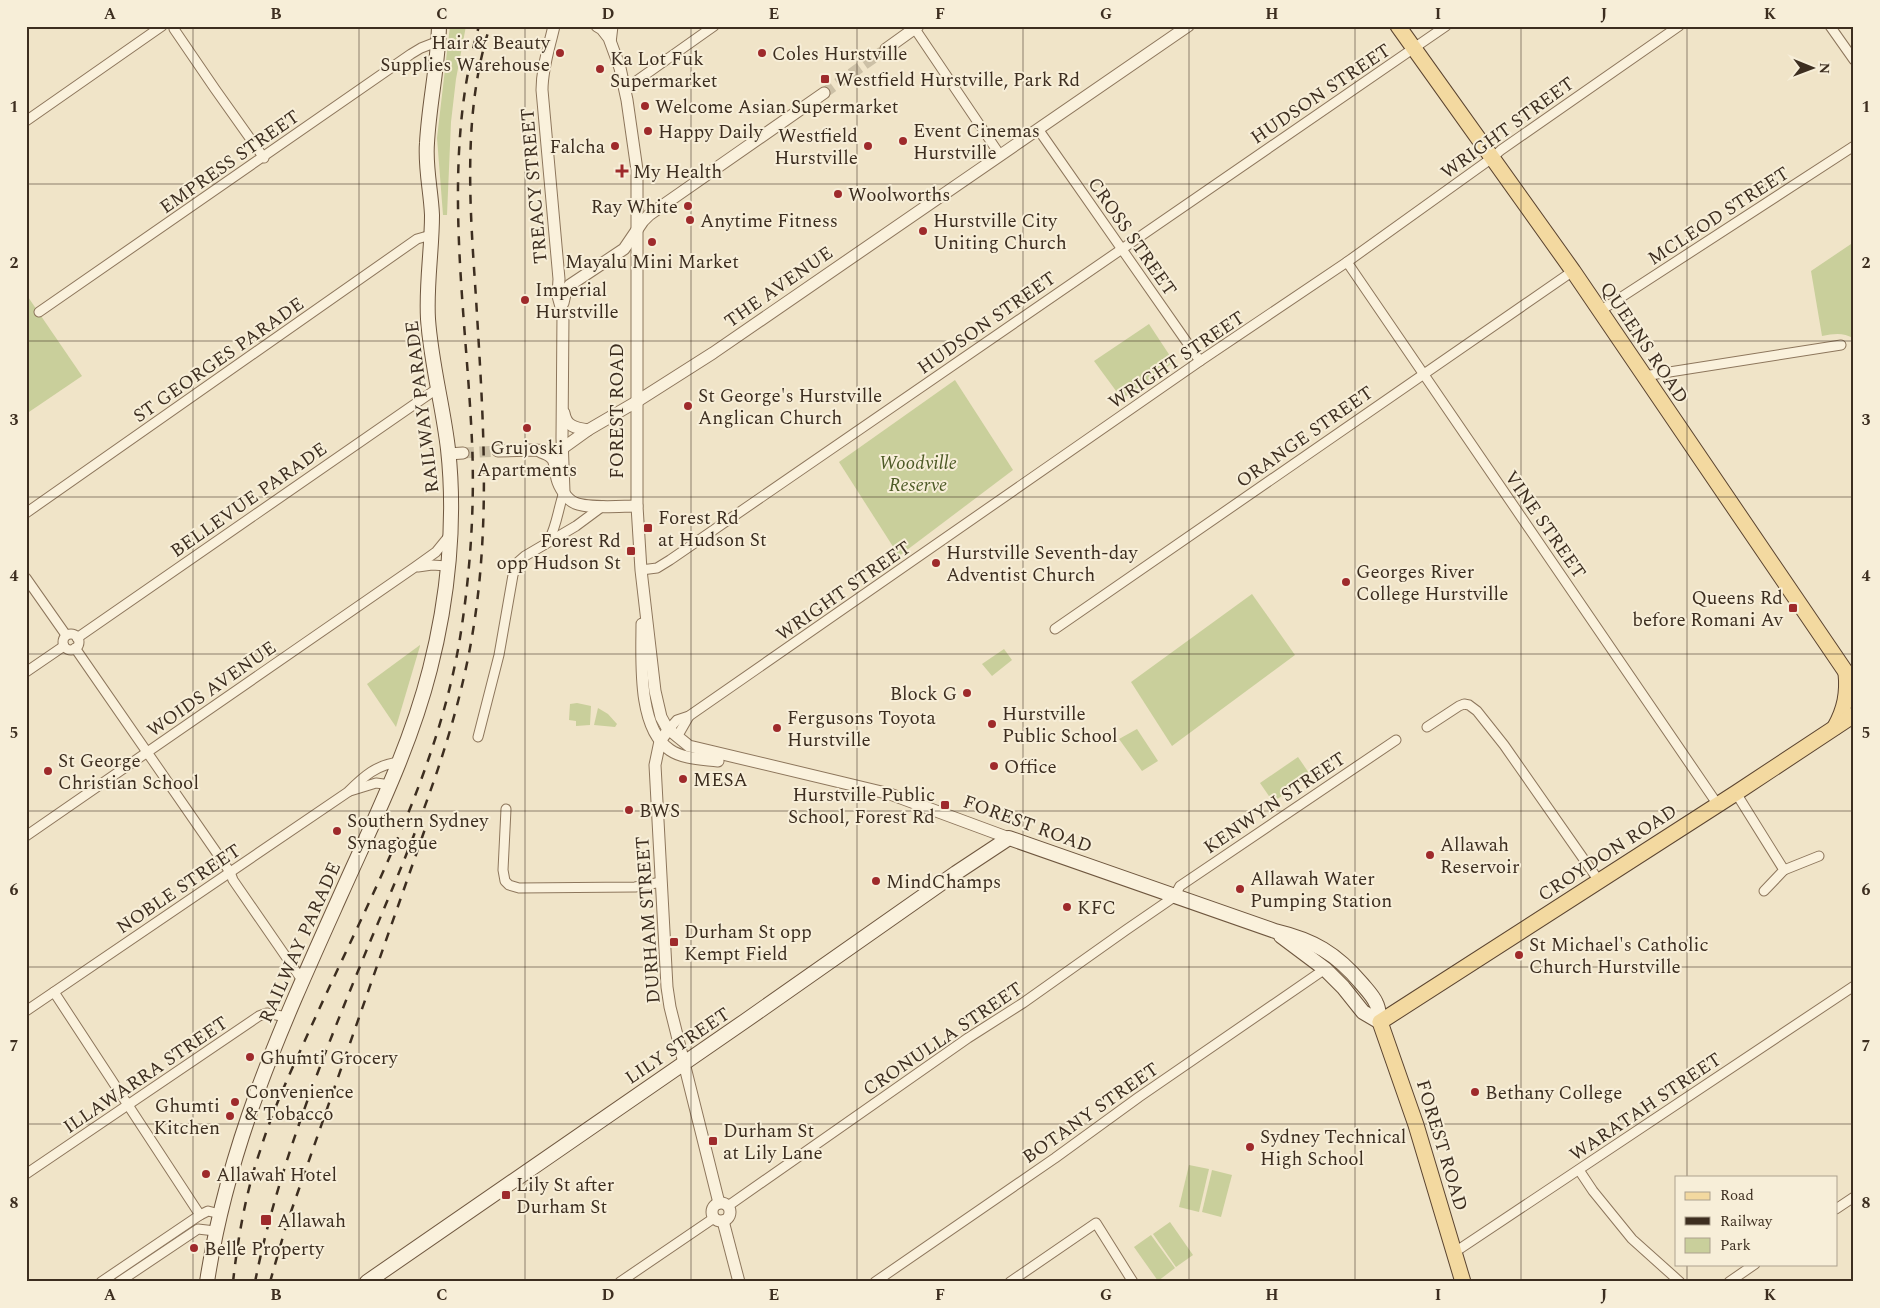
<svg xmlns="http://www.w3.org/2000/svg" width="1880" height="1308" viewBox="0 0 1880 1308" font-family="Spectral,serif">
<rect width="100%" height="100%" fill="#f0e4c8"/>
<g fill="#c9cf9b">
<polygon points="450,26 466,26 456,79 451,122 447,215 443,215 437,138"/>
<path d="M1854,242V339C1843,332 1834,334 1822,336L1811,271Z"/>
<polygon points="26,294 82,376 26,414"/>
<polygon points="1149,324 1174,362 1122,399 1094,361"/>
<polygon points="955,380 1013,470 899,556 839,462"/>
<polygon points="1252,594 1295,655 1172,746 1131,682"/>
<polygon points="420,645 420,646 396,727 367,684"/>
<polygon points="1004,649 1012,660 992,676 982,664"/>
<polygon points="577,703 591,706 590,725 576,726 576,721 569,720 570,704"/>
<polygon points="598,708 608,714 617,724 615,727 594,725"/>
<polygon points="1137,729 1158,761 1142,771 1119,739"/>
<polygon points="1298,757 1311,776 1273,802 1260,783"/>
<polygon points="1189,1165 1209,1169 1199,1212 1179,1207"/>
<polygon points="1212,1170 1232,1175 1221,1217 1202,1212"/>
<polygon points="1170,1222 1193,1255 1176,1267 1153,1234"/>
<polygon points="1151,1235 1175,1268 1158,1281 1134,1247"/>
</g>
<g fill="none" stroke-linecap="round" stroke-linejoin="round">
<g stroke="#ccc0a6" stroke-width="11" stroke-dasharray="11 5.5" stroke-linecap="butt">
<polyline points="824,93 886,49"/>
<polyline points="463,453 498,451"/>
</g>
<defs>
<g id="minor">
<polyline points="913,26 1000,155"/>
<polyline points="1830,26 1854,60"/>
<polyline points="174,29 215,89 264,158"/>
<polyline points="611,43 613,26"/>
<polyline points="625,89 714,26"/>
<polyline points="26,121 162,26"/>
<polyline points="1038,129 1200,361"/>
<polyline points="1347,262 1718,805"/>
<polyline points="1600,311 1854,146"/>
<polyline points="39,312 411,54 421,48 439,41"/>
<polyline points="1644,376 1841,345"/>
<polyline points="26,513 417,239 431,235"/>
<path d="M549,540C557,525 558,509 564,492"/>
<polyline points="418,567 432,565 447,566"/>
<polyline points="641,570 657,568 670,560 1446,26"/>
<polyline points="26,578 66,635"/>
<polyline points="1055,629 1573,271"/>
<circle cx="71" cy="642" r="8"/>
<polyline points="77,638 438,388"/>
<polyline points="75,648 230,872 233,880 302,980"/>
<polyline points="26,672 64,646"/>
<polyline points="1427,727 1459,706 1464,704 1469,705 1477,711 1504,745 1599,881"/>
<polyline points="669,729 677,720 689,716 1200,361 1347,262 1492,158 1501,150 1679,26"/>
<polyline points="478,737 499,655 513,575 517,563 525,556 576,526 603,506"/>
<polyline points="677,737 689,716"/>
<polyline points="350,791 376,783 391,785"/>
<polyline points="1736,793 1784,870 1764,891"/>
<polyline points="506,809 503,870 505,881 509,885 519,888 635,887 661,882"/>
<polyline points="26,836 415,567 436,552 449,536"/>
<polyline points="1784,870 1819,856"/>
<polyline points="54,992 200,1215 208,1211 220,1214"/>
<path d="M26,1011L348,792C363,777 377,764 400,762"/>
<polyline points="1579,1170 1593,1191 1632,1239 1680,1282"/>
<polyline points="26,1174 259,1016 267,1013 286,1017"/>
<polyline points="728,1206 968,1038 1023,1003 1126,930 1174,897 1180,886 1396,740"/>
<polyline points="1836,1209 1854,1197"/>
<polyline points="1455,1252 1854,986"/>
<polyline points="101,1282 200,1215"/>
<polyline points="119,1282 198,1229 215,1231"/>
<polyline points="620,1282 714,1218"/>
<polyline points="875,1282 1055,1158 1139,1097 1325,969"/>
<polyline points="1010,1282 1096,1223 1133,1282"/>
<polyline points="1729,1282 1755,1264"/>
</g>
<g id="tertiary">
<path d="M554,26C549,48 542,68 542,90L559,279L558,296L563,314L562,438L564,492"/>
<polyline points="597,26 602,29 609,38 620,68 627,100 637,170 637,506 641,570 655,691 661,717 667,728 689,746 890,794 1009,838"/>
<polyline points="886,49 918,26"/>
<polyline points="563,303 566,290 570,285 624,249 643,221 649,215 824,93"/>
<path d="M564,413C566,426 575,428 588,430"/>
<polyline points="498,451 534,450 551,451 563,448 588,430 636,402 713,353 1188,26"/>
<path d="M541,452C559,458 553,465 557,479C559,487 567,500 575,503C588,509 622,506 637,506"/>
<polyline points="448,454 463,453"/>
<path d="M642,624C642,659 637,728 670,750C683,759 703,759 718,761"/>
<polyline points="669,729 660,741 655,765 667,987 670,1007 719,1203"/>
<circle cx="721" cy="1212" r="9"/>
<polyline points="723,1221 739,1282"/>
</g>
<g id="secondary">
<polyline points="1281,936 1325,969 1343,987 1363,1012 1380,1022"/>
<path d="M207,1282C228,1142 284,1021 341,894C374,820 410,748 430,669C448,599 456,521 448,449C443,406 431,363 428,319C426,284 432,250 432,215C431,191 425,167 427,143C429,104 438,66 439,26"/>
<path d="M367,1282L745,1021L956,873L1009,838L1275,931C1313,940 1336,953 1362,984C1367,990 1373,996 1376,1003C1379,1008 1379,1016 1380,1022"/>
</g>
<g id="primary">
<polyline points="1398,26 1573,271 1854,684"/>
<path d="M1835,727C1845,709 1848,693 1846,673"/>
<polyline points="1463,1282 1416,1125 1380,1022 1736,793 1854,715"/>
</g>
</defs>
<use href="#minor" stroke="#8d765c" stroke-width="11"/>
<use href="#tertiary" stroke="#8d765c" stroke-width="13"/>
<use href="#secondary" stroke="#6f573f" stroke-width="16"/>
<use href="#primary" stroke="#5b4430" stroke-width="17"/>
<use href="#minor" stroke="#faf1dc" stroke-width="9"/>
<use href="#tertiary" stroke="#faf1dc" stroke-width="11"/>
<use href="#secondary" stroke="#faf1dc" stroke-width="14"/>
<use href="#primary" stroke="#f3d9a0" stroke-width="15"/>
<g stroke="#3d2e20" stroke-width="2.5" stroke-dasharray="9 9" stroke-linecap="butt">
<path d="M233,1282C238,1237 246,1191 261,1148C274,1106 293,1067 311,1027C367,903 435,780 459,644C470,578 475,509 472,442C466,305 440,160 479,26"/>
<path d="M255,1282C279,1162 326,1049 372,937C412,843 451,749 470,648C492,530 483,416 476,298C470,208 462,113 490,26"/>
<polyline points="270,1282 286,1226 425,829"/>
</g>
</g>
<path fill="none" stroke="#3d2e20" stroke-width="1" stroke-opacity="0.55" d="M193,26V1282M359,26V1282M525,26V1282M691,26V1282M857,26V1282M1023,26V1282M1189,26V1282M1355,26V1282M1521,26V1282M1687,26V1177M26,184H1854M26,341H1854M26,497H1854M26,654H1854M26,811H1854M26,967H1854M26,1124H1854M1687,1264V1282"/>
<g fill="#9e2a2b" stroke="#f7eed8" stroke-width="2">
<circle cx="560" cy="53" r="5"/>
<circle cx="762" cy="53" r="5"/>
<circle cx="600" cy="69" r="5"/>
<rect x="820" y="74" width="10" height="10" rx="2.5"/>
<circle cx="645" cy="106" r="5"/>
<circle cx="648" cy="131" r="5"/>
<circle cx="903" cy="141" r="5"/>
<circle cx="615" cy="146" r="5"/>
<circle cx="868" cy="146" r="5"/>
<path d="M619.5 163.5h5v5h5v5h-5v5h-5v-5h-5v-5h5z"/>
<circle cx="838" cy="194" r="5"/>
<circle cx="688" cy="206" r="5"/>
<circle cx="690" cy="220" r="5"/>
<circle cx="923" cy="231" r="5"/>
<circle cx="652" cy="242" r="5"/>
<circle cx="525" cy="300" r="5"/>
<circle cx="688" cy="406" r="5"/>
<circle cx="527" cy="428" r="5"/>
<rect x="643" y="523" width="10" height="10" rx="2.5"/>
<rect x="626" y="546" width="10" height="10" rx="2.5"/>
<circle cx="936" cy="563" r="5"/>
<circle cx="1346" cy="582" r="5"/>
<rect x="1788" y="603" width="10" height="10" rx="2.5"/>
<circle cx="967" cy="693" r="5"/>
<circle cx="992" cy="724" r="5"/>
<circle cx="777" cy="728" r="5"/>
<circle cx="994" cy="766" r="5"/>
<circle cx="48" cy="771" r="5"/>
<circle cx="683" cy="779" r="5"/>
<rect x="940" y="800" width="10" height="10" rx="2.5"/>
<circle cx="629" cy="810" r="5"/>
<circle cx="337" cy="831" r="5"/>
<circle cx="1430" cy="855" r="5"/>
<circle cx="876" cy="881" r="5"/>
<circle cx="1240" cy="889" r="5"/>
<circle cx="1067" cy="907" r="5"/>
<rect x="669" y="937" width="10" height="10" rx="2.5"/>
<circle cx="1519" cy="955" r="5"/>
<circle cx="250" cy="1057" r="5"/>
<circle cx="1475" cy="1092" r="5"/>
<circle cx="235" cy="1102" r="5"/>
<circle cx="230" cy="1116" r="5"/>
<rect x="708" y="1136" width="10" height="10" rx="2.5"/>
<circle cx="1250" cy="1147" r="5"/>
<circle cx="206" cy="1174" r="5"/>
<rect x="501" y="1190" width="10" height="10" rx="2.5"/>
<rect x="260" y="1214" width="12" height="12" rx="2.5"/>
<circle cx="194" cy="1248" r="5"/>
</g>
<g text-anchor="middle" stroke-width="4" stroke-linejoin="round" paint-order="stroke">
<g font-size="19" fill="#3d2e20" stroke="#f7eed8" text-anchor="start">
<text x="550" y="49" text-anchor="end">Hair &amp; Beauty<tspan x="550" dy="22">Supplies Warehouse</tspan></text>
<text x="772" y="60">Coles Hurstville</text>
<text x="610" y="65">Ka Lot Fuk<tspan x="610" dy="22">Supermarket</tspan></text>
<text x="835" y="86">Westfield Hurstville, Park Rd</text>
<text x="655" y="113">Welcome Asian Supermarket</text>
<text x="913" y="137">Event Cinemas<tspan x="913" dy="22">Hurstville</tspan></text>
<text x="658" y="138">Happy Daily</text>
<text x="858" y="142" text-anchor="end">Westfield<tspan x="858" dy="22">Hurstville</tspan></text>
<text x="605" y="153" text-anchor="end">Falcha</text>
<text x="633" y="178">My Health</text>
<text x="848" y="201">Woolworths</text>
<text x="678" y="213" text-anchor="end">Ray White</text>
<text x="700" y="227">Anytime Fitness</text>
<text x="933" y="227">Hurstville City<tspan x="933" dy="22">Uniting Church</tspan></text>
<text x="652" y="268" text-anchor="middle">Mayalu Mini Market</text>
<text x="535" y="296">Imperial<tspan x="535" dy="22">Hurstville</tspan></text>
<text x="698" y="402">St George's Hurstville<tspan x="698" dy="22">Anglican Church</tspan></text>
<text x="527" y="454" text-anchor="middle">Grujoski<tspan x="527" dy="22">Apartments</tspan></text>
<text x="658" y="524">Forest Rd<tspan x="658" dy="22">at Hudson St</tspan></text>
<text x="621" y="547" text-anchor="end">Forest Rd<tspan x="621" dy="22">opp Hudson St</tspan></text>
<text x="946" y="559">Hurstville Seventh-day<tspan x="946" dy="22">Adventist Church</tspan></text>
<text x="1356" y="578">Georges River<tspan x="1356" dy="22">College Hurstville</tspan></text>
<text x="1783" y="604" text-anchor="end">Queens Rd<tspan x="1783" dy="22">before Romani Av</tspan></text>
<text x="957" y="700" text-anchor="end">Block G</text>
<text x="1002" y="720">Hurstville<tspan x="1002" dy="22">Public School</tspan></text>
<text x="787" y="724">Fergusons Toyota<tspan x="787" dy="22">Hurstville</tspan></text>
<text x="58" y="767">St George<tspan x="58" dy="22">Christian School</tspan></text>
<text x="1004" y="773">Office</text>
<text x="693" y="786">MESA</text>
<text x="935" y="801" text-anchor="end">Hurstville Public<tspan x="935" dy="22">School, Forest Rd</tspan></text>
<text x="639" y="817">BWS</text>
<text x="347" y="827">Southern Sydney<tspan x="347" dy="22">Synagogue</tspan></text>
<text x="1440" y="851">Allawah<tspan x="1440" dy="22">Reservoir</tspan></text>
<text x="1250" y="885">Allawah Water<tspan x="1250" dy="22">Pumping Station</tspan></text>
<text x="886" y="888">MindChamps</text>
<text x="1077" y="914">KFC</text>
<text x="684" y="938">Durham St opp<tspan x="684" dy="22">Kempt Field</tspan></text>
<text x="1529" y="951">St Michael's Catholic<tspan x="1529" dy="22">Church Hurstville</tspan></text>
<text x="260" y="1064">Ghumti Grocery</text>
<text x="245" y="1098">Convenience<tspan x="245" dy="22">&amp; Tobacco</tspan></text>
<text x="1485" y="1099">Bethany College</text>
<text x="220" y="1112" text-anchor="end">Ghumti<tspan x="220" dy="22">Kitchen</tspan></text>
<text x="723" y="1137">Durham St<tspan x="723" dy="22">at Lily Lane</tspan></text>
<text x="1260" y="1143">Sydney Technical<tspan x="1260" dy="22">High School</tspan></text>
<text x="216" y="1181">Allawah Hotel</text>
<text x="516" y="1191">Lily St after<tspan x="516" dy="22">Durham St</tspan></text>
<text x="277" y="1227">Allawah</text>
<text x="204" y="1255">Belle Property</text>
</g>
<g font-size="19" fill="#3d2e20" stroke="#f7eed8">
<text transform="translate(1320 93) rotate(-34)" y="7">HUDSON STREET</text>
<text transform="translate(1507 127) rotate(-36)" y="7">WRIGHT STREET</text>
<text transform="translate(229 161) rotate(-35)" y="7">EMPRESS STREET</text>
<text transform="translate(533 186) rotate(-95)" y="7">TREACY STREET</text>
<text transform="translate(1718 215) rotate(-33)" y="7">MCLEOD STREET</text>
<text transform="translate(1133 236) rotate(55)" y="7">CROSS STREET</text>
<text transform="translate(778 286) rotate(-35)" y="7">THE AVENUE</text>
<text transform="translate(986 322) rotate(-35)" y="7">HUDSON STREET</text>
<text transform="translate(1645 342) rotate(56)" y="7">QUEENS ROAD</text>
<text transform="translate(218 359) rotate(-35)" y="7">ST GEORGES PARADE</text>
<text transform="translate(1176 359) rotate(-34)" y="7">WRIGHT STREET</text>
<text transform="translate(421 407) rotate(-97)" y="7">RAILWAY PARADE</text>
<text transform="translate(616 411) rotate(-90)" y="7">FOREST ROAD</text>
<text transform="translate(1304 436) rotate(-35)" y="7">ORANGE STREET</text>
<text transform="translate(248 499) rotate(-35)" y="7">BELLEVUE PARADE</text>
<text transform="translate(1546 524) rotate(55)" y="7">VINE STREET</text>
<text transform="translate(843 590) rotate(-35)" y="7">WRIGHT STREET</text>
<text transform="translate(211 688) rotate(-35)" y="7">WOIDS AVENUE</text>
<text transform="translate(1274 802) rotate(-34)" y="7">KENWYN STREET</text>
<text transform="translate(1028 823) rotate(20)" y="7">FOREST ROAD</text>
<text transform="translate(1607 852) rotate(-33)" y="7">CROYDON ROAD</text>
<text transform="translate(178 888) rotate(-34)" y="7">NOBLE STREET</text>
<text transform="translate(647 920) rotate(-94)" y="7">DURHAM STREET</text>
<text transform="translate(299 942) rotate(-66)" y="7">RAILWAY PARADE</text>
<text transform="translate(942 1038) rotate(-34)" y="7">CRONULLA STREET</text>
<text transform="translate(677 1045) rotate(-34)" y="7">LILY STREET</text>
<text transform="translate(145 1074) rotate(-34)" y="7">ILLAWARRA STREET</text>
<text transform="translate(1645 1106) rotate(-34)" y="7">WARATAH STREET</text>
<text transform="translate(1090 1112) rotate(-35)" y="7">BOTANY STREET</text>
<text transform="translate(1443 1145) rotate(73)" y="7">FOREST ROAD</text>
</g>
<g font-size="19" font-style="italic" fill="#4d5a26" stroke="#f7eed8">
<text x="918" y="469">Woodville<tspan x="918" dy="22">Reserve</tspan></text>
</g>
</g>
<rect width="1880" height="1308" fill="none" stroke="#f7eed8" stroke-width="55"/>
<rect x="1675" y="1176" width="162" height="90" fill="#f7eed8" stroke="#ada18e"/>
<rect x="1685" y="1192" width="25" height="8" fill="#f3d9a0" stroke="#ada18e"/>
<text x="1720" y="1200" font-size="15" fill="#3d2e20">Road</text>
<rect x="1685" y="1217" width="25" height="8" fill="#3d2e20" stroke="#ada18e"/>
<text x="1720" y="1226" font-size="15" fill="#3d2e20">Railway</text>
<rect x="1685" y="1238" width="25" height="15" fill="#c9cf9b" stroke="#ada18e"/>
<text x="1720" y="1250" font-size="15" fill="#3d2e20">Park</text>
<g transform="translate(1812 68) rotate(91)" stroke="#f7eed8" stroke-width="4" paint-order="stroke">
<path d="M0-4L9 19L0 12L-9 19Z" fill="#3d2e20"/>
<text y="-8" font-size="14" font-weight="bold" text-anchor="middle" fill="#3d2e20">N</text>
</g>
<rect x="28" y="28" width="1824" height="1252" fill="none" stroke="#3d2e20" stroke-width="2"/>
<g font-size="16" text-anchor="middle" font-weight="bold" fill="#3d2e20">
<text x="110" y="19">A</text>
<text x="276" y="19">B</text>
<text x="442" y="19">C</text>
<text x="608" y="19">D</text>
<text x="774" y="19">E</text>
<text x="940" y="19">F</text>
<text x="1106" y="19">G</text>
<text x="1272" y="19">H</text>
<text x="1438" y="19">I</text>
<text x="1604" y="19">J</text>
<text x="1770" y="19">K</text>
<text x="14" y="112">1</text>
<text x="1866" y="112">1</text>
<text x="14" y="268">2</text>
<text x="1866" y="268">2</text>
<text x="14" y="425">3</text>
<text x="1866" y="425">3</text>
<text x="14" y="581">4</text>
<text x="1866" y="581">4</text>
<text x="14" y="738">5</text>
<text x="1866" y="738">5</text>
<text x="14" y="895">6</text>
<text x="1866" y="895">6</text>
<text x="14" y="1051">7</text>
<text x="1866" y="1051">7</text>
<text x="14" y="1208">8</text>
<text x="1866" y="1208">8</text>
<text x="110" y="1300">A</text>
<text x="276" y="1300">B</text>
<text x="442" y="1300">C</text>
<text x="608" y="1300">D</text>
<text x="774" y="1300">E</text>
<text x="940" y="1300">F</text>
<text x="1106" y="1300">G</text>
<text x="1272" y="1300">H</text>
<text x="1438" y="1300">I</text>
<text x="1604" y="1300">J</text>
<text x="1770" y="1300">K</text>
</g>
</svg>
